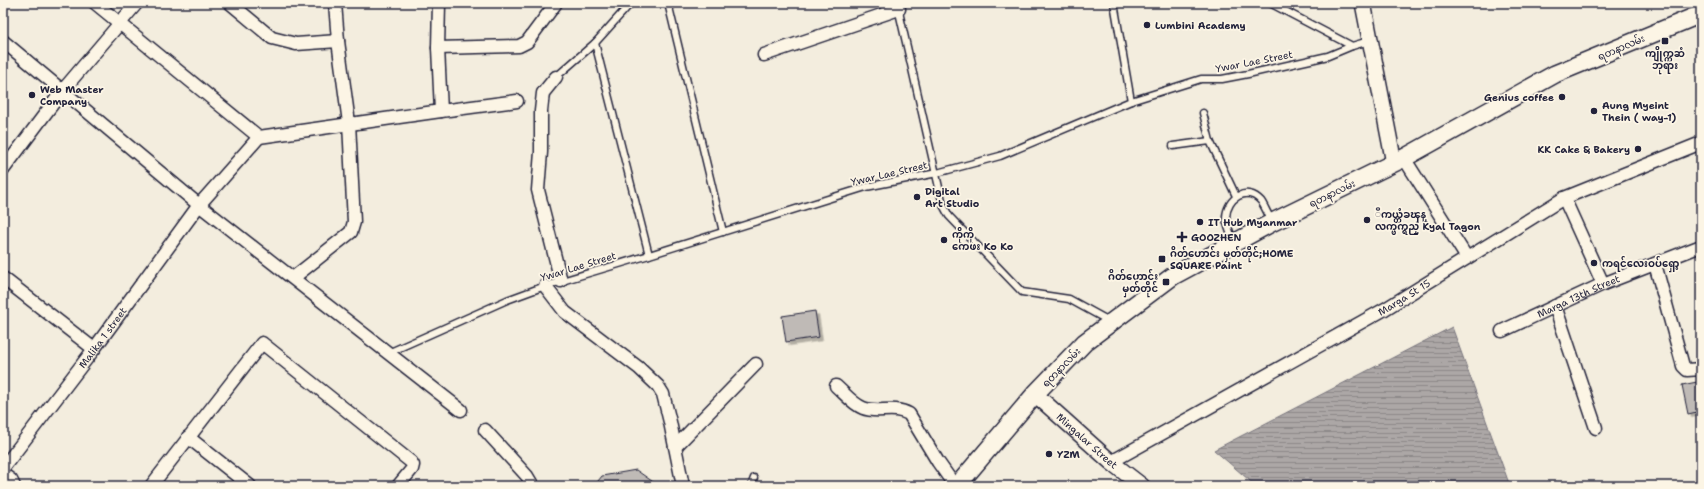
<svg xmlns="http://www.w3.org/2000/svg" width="1704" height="489" viewBox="0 0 1704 489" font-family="'Shantell Sans','Noto Sans Myanmar',sans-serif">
<defs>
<pattern id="water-rules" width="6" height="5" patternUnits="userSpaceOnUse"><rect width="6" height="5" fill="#aca7a6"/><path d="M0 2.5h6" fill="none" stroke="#8c8888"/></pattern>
<filter id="shadow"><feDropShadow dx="3.5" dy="3.5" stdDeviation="0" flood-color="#0004"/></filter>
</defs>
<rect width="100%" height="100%" fill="#f3edde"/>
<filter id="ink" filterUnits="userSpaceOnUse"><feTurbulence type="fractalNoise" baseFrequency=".025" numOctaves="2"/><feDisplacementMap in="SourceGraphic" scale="8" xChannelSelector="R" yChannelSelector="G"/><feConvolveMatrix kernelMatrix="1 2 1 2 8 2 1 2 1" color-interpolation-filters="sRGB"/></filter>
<g filter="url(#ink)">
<polygon fill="url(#water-rules)" stroke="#75727b" points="1452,327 1510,486 1256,486 1214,450"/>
<g fill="#bfbab6" stroke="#22223b" filter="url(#shadow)">
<polygon points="815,311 819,337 786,342 782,316"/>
<polygon points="1697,382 1701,402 1701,411 1688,414 1682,385"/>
<polygon points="636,470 659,486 594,486 602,476"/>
</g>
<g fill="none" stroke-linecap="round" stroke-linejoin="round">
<defs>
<g id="service">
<polyline points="668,3 723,232"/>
<polyline points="897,3 943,205 949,216 1022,292 1069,299 1109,321"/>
<polyline points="1114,3 1131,101"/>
<polyline points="1270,3 1352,46 1369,41"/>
<polyline points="595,43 631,3"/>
<polyline points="556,77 595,43 649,255"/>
<polyline points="1203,113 1210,141 1236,196"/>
<polyline points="1173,146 1210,141"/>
<path d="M1233,241C1231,234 1226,224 1226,217C1227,198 1247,185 1261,201C1265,207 1268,215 1272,221"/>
<polyline points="388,353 507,300 545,286 649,255 866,187 937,173 1000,156 1131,101 1201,79 1222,79 1248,74 1328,56 1352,46"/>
<polyline points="751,486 754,478"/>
</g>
<g id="minor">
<polyline points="95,3 259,137 441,111"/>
<polyline points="230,3 272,38 296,44 338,41"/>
<polyline points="439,3 438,48 441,111 517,101"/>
<polyline points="3,41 199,205 461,410"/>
<polyline points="438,48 519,46 527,42 556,3"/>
<polyline points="764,55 899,9"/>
<polyline points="556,77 543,93 541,111 541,152 538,190 561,281"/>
<polyline points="1404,158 1467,258"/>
<polyline points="3,170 63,90 137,3"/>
<polyline points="1564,198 1603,284"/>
<polyline points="1655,264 1683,366 1687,370 1701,369"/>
<polyline points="3,278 94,349"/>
<polyline points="293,278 351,232 354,222 349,123 338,41 335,3"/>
<polyline points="545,286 565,312 639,368 658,386 663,394 670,422 683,486"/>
<polyline points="1555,306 1596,428"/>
<path id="s1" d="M1502,331L1603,284L1701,246"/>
<path d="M836,386C845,394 853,404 863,408C878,414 893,405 909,414L938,462L955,486"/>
<polyline points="485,430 527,476 533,486"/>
<polyline points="188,437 250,486"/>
<polyline points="675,447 756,364"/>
<path id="s2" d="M1111,462L1385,309L1564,198L1701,143"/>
<path id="s3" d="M3,468L94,349L199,205L259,137"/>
<polyline points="3,474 11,480 14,486"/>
<polyline points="151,486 262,343 411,462 413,465 412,469 398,486"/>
</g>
<g id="tertiary">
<polyline points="1363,3 1394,163"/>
<path id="s4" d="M1035,394L1111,462L1142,486"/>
</g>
<polyline id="secondary" points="957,486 1035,394 1085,342 1173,276 1273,222 1404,158 1555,74 1701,14"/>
</defs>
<use href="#service" stroke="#22223b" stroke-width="9"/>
<use href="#minor" stroke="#22223b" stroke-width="15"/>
<use href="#tertiary" stroke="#22223b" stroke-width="18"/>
<use href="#secondary" stroke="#22223b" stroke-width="20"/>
<use href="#service" stroke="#fcf5e5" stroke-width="6"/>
<use href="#minor" stroke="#fcf5e5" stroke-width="12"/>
<use href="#tertiary" stroke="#fcf5e5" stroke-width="15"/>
<use href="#secondary" stroke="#fcf5e5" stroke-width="17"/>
</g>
</g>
<g fill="#22223b" stroke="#fcf5e5" stroke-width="1.5">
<circle cx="1147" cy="25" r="4"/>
<rect x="1661" y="37" width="8" height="8" rx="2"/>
<circle cx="32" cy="95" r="4"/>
<circle cx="1562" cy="97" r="4"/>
<circle cx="1594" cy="111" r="4"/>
<circle cx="1638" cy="149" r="4"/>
<circle cx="917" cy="197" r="4"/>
<circle cx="1367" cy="220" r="4"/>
<circle cx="1200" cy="222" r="4"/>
<path d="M1180 231h4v4h4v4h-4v4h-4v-4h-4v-4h4z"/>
<circle cx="944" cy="240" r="4"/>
<rect x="1158" y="255" width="8" height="8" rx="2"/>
<circle cx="1594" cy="263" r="4"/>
<rect x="1162" y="278" width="8" height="8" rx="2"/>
<circle cx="1049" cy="454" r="4"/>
</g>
<g text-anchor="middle" stroke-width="3.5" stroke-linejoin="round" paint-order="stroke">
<g font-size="10" font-weight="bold" fill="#22223b" stroke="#fcf5e5" text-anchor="start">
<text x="1155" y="29">Lumbini Academy</text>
<text x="1665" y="57" text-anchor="middle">ကျိုက္ကဆံ<tspan x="1665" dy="12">ဘုရား</tspan></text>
<text x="40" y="93">Web Master<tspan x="40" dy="12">Company</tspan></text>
<text x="1554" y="101" text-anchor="end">Genius coffee</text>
<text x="1602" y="109">Aung Myeint<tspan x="1602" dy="12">Thein ( way-1)</tspan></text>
<text x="1630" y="153" text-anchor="end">KK Cake &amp; Bakery</text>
<text x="925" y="195">Digital<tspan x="925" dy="12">Art Studio</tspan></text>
<text x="1375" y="218">ဳကယ္တံခၾန္<tspan x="1375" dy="12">လက္ဖက္ရည္ Kyal Tagon</tspan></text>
<text x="1208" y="226">IT Hub Myanmar</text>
<text x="952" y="238">ကိုကို<tspan x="952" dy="12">ကေဖး Ko Ko</tspan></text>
<text x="1191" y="241">GOOZHEN</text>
<text x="1170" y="257">ဂိတ်ဟောင်း မှတ်တိုင်;HOME<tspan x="1170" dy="12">SQUARE Paint</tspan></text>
<text x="1602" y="267">ကရင်လေးဝပ်ရှော့</text>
<text x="1158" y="280" text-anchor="end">ဂိတ်ဟောင်း<tspan x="1158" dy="12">မှတ်တိုင်</tspan></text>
<text x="1057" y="458">YZM</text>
</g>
<g font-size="10" fill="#22223b" stroke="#fcf5e5">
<text transform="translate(1621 47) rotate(-23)" y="4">ရတနာလမ်း</text>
<text transform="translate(1254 61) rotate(-11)" y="4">Ywar Lae Street</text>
<text transform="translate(889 173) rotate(-13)" y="4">Ywar Lae Street</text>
<text transform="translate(1332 193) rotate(-26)" y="4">ရတနာလမ်း</text>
<text transform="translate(578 266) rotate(-17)" y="4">Ywar Lae Street</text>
<text dy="4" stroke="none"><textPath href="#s1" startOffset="84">Marga 13th Street</textPath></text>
<text dy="4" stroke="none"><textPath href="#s2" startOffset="336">Marga St 15</textPath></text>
<text dy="4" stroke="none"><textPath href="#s3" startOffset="164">Malika 1 street</textPath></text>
<text transform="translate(1061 367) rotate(-46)" y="4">ရတနာလမ်း</text>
<text dy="4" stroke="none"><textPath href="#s4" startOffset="70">Mingalar Street</textPath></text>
</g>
</g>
<rect width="1704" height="489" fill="none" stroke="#fcf5e5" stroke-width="16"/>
<rect x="8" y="8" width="1688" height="473" fill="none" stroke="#22223b" stroke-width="1.5" filter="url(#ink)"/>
</svg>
